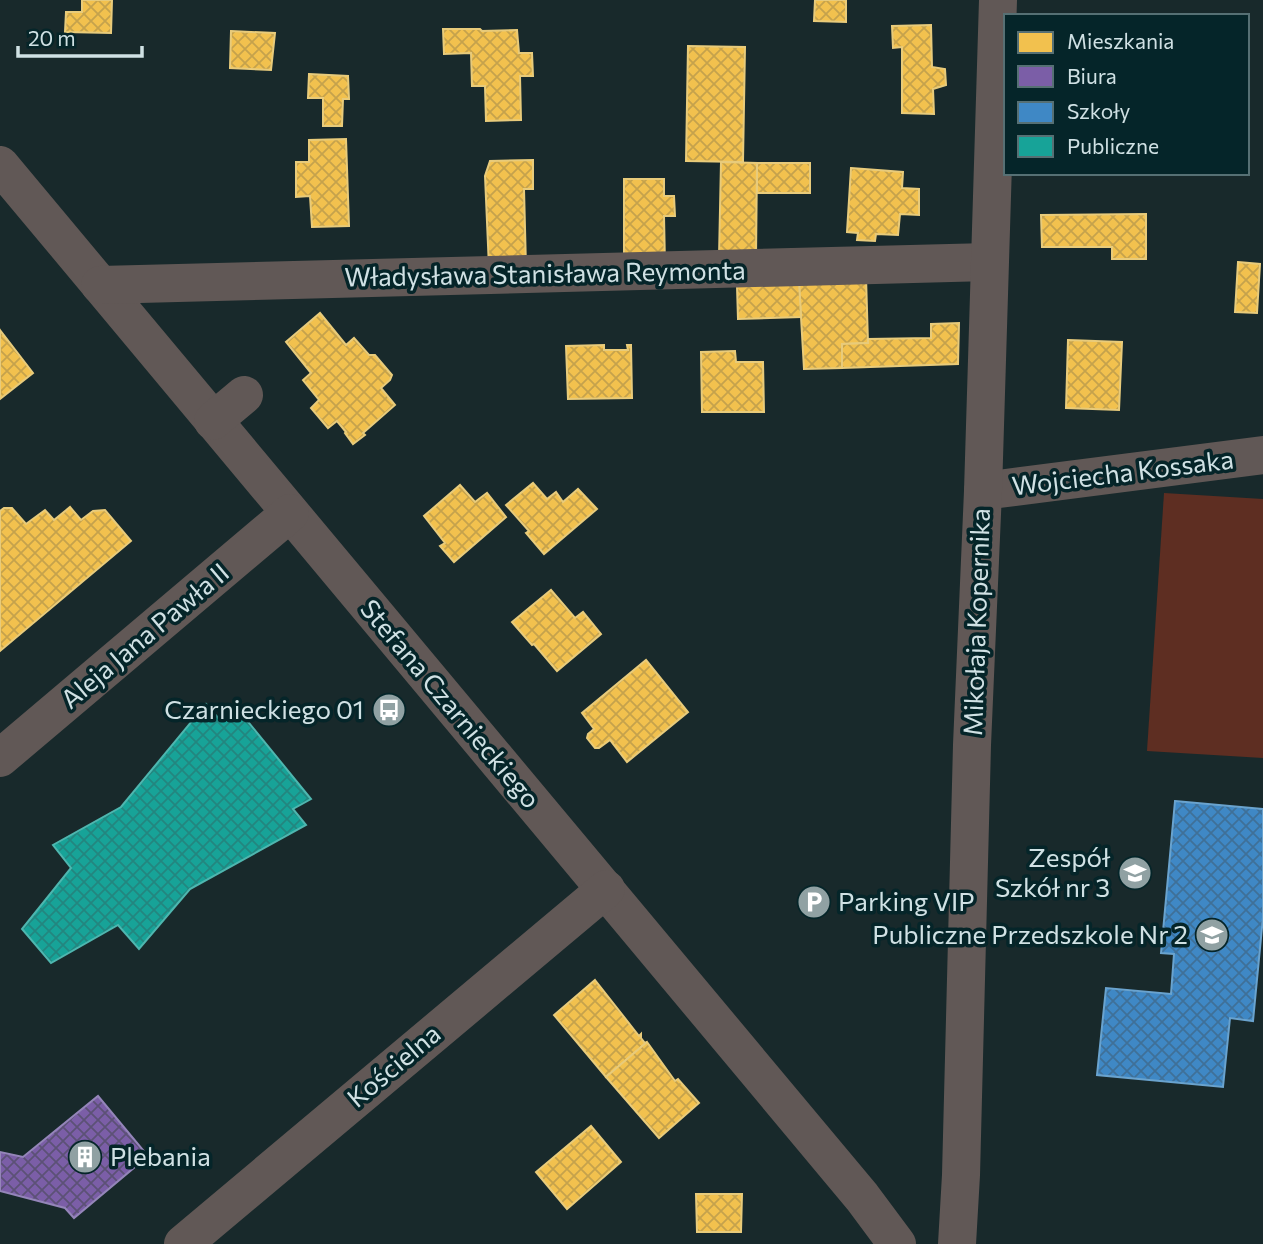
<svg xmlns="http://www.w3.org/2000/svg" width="1263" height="1244" viewBox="0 0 1263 1244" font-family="Commissioner,sans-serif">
<defs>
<pattern id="homes-cross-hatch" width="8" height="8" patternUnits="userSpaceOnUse" patternTransform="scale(1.75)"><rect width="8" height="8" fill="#f2c14e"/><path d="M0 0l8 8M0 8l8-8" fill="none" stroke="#c5a24c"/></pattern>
<pattern id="offices-cross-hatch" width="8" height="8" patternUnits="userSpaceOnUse" patternTransform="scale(1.75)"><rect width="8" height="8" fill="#7b5ea7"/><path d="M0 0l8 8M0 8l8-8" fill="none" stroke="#5c5176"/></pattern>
<pattern id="schools-cross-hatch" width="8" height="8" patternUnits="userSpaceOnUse" patternTransform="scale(1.75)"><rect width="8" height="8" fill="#3f88c5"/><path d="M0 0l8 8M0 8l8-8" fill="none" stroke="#3f7098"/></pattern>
<pattern id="public-cross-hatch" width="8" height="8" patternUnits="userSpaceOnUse" patternTransform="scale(1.75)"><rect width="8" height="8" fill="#17a398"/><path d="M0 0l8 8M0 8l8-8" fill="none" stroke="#23867f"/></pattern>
</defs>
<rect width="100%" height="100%" fill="#18292b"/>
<polygon fill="#5e2e22" points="1164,493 1263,499 1263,758 1147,751"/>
<g fill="url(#homes-cross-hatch)" stroke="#e8cb7b" stroke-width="2">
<polygon points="82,0 112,0 111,33 65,32 66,12 82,12"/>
<polygon points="815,0 846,0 846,22 814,21"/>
<polygon points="931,25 932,67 945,69 946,85 933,89 934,114 902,113 902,47 893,48 892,26"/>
<polygon points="443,29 480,29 482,31 517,30 519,53 532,53 533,76 520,76 521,120 486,121 485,86 472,86 471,53 444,54"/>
<polygon points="231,31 275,33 271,70 230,68"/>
<polygon points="688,46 745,47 743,162 686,161"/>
<polygon points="309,74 348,76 349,99 343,99 342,126 323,126 323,98 308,98"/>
<polygon points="346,139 349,226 312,227 310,196 296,197 296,162 309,162 309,140"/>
<polygon points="533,160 533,189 524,189 526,267 489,268 485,176 490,161"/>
<polygon points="721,162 757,163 756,257 719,257"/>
<rect x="757" y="163" width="53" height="30"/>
<polygon points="851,168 903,172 902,188 919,189 919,215 900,214 898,235 876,234 875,241 857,240 858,233 847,232"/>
<polygon points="624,179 664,179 664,196 674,196 675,216 664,216 665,265 624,265"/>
<polygon points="1146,214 1146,259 1112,259 1112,247 1042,247 1041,215"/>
<polygon points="1238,262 1260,264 1257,313 1235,312"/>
<polygon points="866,277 868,343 842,344 842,368 804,369 799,282"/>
<polygon points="799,282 801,317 738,319 737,286"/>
<polygon points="320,313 346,345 354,338 369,355 375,355 392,375 390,380 381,388 395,405 363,433 365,435 353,444 345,433 346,432 337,421 328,428 311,408 319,400 303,380 311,373 286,342"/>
<polygon points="959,323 958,364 842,368 842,344 868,343 868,339 931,338 931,324"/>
<polygon points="0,330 33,373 0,399"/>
<polygon points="1068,340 1122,342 1119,410 1066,408"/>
<polygon points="604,345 604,350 628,350 627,345 631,345 632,398 568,399 566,346"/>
<polygon points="735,351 736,362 763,362 764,412 702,412 701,352"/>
<polygon points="533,483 547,499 556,492 563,502 578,489 597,509 544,554 526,533 529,531 506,505"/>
<polygon points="460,485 475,502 487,493 506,517 454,562 440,546 445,543 424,516"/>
<polygon points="70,507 81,520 93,511 105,510 131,541 0,651 0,511 4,508 12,508 26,524 45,510 54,520"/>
<polygon points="551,590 575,618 583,612 601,634 557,671 534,644 532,645 512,622"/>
<polygon points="646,660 688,712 627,762 610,740 599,748 595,748 587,738 588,734 594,729 582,713"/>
<polygon points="595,980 639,1036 641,1034 641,1038 645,1043 647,1042 606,1077 554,1015"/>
<polygon points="647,1042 675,1081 678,1079 699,1103 659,1138 606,1077"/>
<polygon points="591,1126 621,1162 567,1209 536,1172"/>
<polygon points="696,1194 742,1194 741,1232 697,1232"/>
</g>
<polygon fill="url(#offices-cross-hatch)" stroke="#9485b9" stroke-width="2" points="98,1096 148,1156 74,1218 65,1208 0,1191 0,1152 23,1157"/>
<polygon fill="url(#schools-cross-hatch)" stroke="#6aa3ce" stroke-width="2" points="1175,801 1263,809 1263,917 1253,1021 1230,1018 1223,1087 1097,1075 1106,988 1171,994 1174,954 1161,953"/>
<polygon fill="url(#public-cross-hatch)" stroke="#4eb6af" stroke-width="2" points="206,704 220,720 236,707 311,799 293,809 306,825 190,889 139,949 118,925 51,963 22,929 71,868 53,845 121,807"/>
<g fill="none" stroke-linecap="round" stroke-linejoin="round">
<g stroke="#615856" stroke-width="38">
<polyline points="0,165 862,1197 897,1244"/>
<polyline points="100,285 989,262"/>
<polyline points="213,421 244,395"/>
<polyline points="983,491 1263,455"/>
<polyline points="0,758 290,513"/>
<polyline points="183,1244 606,889"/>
<polyline points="957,1244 961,1175 972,745 983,491 998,0"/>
</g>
</g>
<defs>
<symbol id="bus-disc" viewBox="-11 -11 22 22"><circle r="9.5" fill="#90a1a3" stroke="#052529"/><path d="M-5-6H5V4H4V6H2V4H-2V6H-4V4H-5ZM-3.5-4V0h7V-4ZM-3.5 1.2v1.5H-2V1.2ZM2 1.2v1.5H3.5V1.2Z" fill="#fff"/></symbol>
<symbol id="school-disc" viewBox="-11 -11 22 22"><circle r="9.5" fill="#90a1a3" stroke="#052529"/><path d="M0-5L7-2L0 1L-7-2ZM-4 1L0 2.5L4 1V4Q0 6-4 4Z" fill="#fff"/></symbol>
<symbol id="parking-disc" viewBox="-11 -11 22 22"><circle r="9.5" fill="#90a1a3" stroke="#052529"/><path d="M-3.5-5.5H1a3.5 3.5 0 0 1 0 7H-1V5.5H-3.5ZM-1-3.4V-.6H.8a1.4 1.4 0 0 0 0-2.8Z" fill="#fff"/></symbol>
<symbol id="building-disc" viewBox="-11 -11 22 22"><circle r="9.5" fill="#90a1a3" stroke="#052529"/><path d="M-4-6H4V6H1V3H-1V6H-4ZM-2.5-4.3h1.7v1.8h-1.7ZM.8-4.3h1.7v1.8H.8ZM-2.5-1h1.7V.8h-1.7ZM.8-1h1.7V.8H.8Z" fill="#fff"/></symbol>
</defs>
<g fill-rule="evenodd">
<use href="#bus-disc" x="370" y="691" width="38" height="38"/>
<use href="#school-disc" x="1116" y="854" width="38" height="38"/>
<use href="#parking-disc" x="795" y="883" width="38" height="38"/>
<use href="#school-disc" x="1193" y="916" width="38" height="38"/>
<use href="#building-disc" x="66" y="1138" width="38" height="38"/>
</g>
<g text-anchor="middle" stroke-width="7" stroke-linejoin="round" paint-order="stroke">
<g font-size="26" fill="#d0e1e4" stroke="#052529">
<text transform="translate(545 274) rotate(-1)" y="9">Władysława Stanisława Reymonta</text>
<text transform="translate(1123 473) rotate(-7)" y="9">Wojciecha Kossaka</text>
<text transform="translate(977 622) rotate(-88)" y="9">Mikołaja Kopernika</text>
<text transform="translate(145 636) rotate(-40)" y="9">Aleja Jana Pawła II</text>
<text transform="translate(450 704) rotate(50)" y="9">Stefana Czarnieckiego</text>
<text transform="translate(394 1066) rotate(-40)" y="9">Kościelna</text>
</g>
<g font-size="26" fill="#d0e1e4" stroke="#052529" text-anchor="end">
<text x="364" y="719">Czarnieckiego 01</text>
<text x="1110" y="867">Zespół<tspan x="1110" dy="30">Szkół nr 3</tspan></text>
<text x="838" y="911" text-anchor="start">Parking VIP</text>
<text x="1188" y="944">Publiczne Przedszkole Nr 2</text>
<text x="110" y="1166" text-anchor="start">Plebania</text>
</g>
</g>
<rect x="1004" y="14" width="245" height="161" fill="#052529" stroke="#567074" stroke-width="2"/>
<rect x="1018" y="32" width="35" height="21" fill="#f2c14e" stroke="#567074" stroke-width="2"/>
<text x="1067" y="49" font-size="21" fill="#d0e1e4">Mieszkania</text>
<rect x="1018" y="66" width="35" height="21" fill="#7b5ea7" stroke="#567074" stroke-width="2"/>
<text x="1067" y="84" font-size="21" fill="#d0e1e4">Biura</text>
<rect x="1018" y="102" width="35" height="21" fill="#3f88c5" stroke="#567074" stroke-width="2"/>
<text x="1067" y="119" font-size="21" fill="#d0e1e4">Szkoły</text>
<rect x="1018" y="136" width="35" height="21" fill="#17a398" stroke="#567074" stroke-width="2"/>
<text x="1067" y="154" font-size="21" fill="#d0e1e4">Publiczne</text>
<path d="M18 46v10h124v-10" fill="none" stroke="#d0e1e4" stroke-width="3.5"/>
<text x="28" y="46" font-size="21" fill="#d0e1e4" stroke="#052529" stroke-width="5" paint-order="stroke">20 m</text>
</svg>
